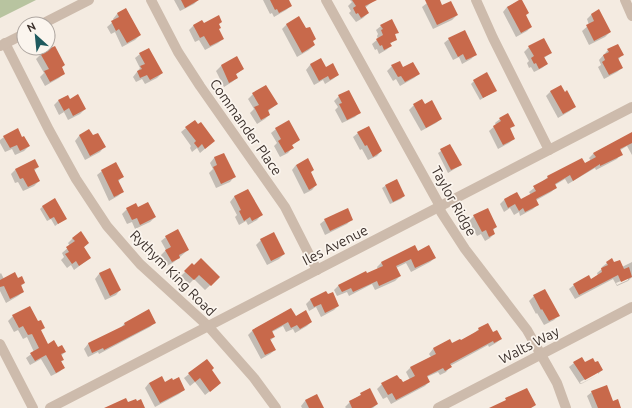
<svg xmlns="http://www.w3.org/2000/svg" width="632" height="408" viewBox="0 0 632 408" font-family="Ubuntu,sans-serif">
<rect width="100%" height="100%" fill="#f4ebe1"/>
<polygon fill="#b8c4a0" points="0,0 36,0 0,18"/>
<g fill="#0003" fill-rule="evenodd">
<polygon points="174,0 198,0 194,4 180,11"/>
<polygon points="263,0 288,0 291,6 286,10 274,17 272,13 270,14"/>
<polygon points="350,0 371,0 372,2 365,8 368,13 363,18 356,22 349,13 351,11 348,6 352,2"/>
<polygon points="431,0 439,0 442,6 457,15 452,20 433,29 422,7"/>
<polygon points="521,0 525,16 531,27 527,31 516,37 503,12 507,7"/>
<polygon points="126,9 140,35 135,40 122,47 115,32 111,34 107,27 114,21 113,19 117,14"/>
<polygon points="599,11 610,32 605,37 589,45 582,31 589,25 587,19 591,15"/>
<polygon points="287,24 312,42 314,45 309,50 297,57 282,29"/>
<polygon points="194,25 218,25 218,29 223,39 218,43 205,50 199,40 195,42 189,30"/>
<polygon points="381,26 397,32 394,36 396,39 390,44 391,46 386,50 379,54 377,49 375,50 372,44 378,39 377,36 378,34 376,30"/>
<polygon points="449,39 476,54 471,59 462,64 459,57 453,60 444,43"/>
<polygon points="529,47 551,53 544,58 547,64 542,68 534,72 531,67 529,68 527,63 529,61 524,52"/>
<polygon points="608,50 622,55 618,60 622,68 617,72 604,79 598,67 601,65 599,60"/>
<polygon points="41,54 64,65 61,68 64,73 59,78 45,86 40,77 44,73 36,59"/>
<polygon points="140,54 162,73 157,78 145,84 142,79 136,82 133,77 140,68 135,58"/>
<polygon points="237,57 243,69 235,75 237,78 232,82 224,87 216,71 221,66"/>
<polygon points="321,60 325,68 338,75 333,79 325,84 323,80 314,85 306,70 310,65"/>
<polygon points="392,66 403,68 419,74 414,78 400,86 396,79 393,81 387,71"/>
<polygon points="474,81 496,90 480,100 471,84"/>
<polygon points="551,91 575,106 570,111 558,118 546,96"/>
<polygon points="253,94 277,104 267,112 269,115 265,119 257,124 250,113 254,109 248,99"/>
<polygon points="339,96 359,113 355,117 342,123 335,110 338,107 334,101"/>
<polygon points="70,100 85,109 80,114 68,120 64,112 59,115 54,105 58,101"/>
<polygon points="414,105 424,105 441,119 436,123 421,131 409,110"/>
<polygon points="500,119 513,126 509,130 514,139 509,143 498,149 489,131 496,125 495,123"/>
<polygon points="186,128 214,141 200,153 197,148 192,152 190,148 191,146 181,132"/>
<polygon points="276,129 299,140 291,146 292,148 288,153 280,157 274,146 277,143 271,133"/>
<polygon points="89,131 92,137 104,147 100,152 85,160 75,141 79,136"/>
<polygon points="358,133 381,151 377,156 368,160 362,149 360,150 353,137"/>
<polygon points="632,133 632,155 627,146 619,151 621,154 617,159 596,170 595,168 568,184 565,179 555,185 556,188 551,192 535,201 537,205 533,209 520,216 519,212 514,215 510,208 504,212 500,204 504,200 517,193 521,200 531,195 529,192 548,177 591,161 589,158 594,153"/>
<polygon points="4,137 29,146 24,151 15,155 12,149 5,152 0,143 0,140"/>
<polygon points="450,145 461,165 448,173 438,153"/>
<polygon points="224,154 234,177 230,182 216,188 209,173 213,169 210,163 214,158"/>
<polygon points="34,160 38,167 34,171 39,181 34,186 23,191 18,182 15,183 11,174 15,170"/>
<polygon points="296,165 310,173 316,185 312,190 304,194 292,170"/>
<polygon points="102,171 122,177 118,182 123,191 118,196 109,201 97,175"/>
<polygon points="385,186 404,196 401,199 390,204 382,188"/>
<polygon points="248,190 261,215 257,220 248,225 246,221 239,225 235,217 237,215 230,202 234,197"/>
<polygon points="43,206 62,221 55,226 51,219 47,221 40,209"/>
<polygon points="127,209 137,209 155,217 150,222 135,229 132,222 127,224 122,214"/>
<polygon points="474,216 496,227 493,230 494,234 490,238 485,241 481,234 477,236 469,221"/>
<polygon points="352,219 347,224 325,235 320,224 325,220"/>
<polygon points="166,237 188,250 174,262 167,266 161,255 166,250 161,241"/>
<polygon points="73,238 88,243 83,248 90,258 74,270 71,265 67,268 61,260 64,257 62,253 70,246 68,243"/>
<polygon points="261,240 284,254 279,259 267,265 256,245"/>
<polygon points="418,253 435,258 430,262 411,272 406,263 396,268 400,276 395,281 375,290 372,284 349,296 347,292 337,296 334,290 339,285 378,270 377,267 381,263"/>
<path d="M612,259L614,263L622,267L632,262V277L628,281L617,286L613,279L575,299L569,289L574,285L590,280L598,276L597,273L603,268L602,267ZM628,278V280L617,285L616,283Z"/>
<polygon points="192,265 219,277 205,290 194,279 189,284 181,276"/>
<polygon points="110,269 120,290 116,295 105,300 95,279 99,274"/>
<polygon points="1,273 4,279 17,279 24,283 21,286 23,292 18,296 6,303 0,291 0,274"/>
<polygon points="534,296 558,316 554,320 544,325 537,313 536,314 529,301"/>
<polygon points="311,299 338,306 334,310 321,317 316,307 309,311 306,304"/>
<polygon points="13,316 40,331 47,345 65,352 61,356 63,360 61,362 64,368 59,372 51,376 41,359 30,365 26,358 34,352 27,337 23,339 18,330 14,332 8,321"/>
<polygon points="295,317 311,322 307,326 295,333 293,329 286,332 283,326 272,332 274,337 270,341 275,350 270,354 261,359 248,335 253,330"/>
<polygon points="155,322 150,327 99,354 98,352 88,357 84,349 88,344 120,329 124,324"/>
<polygon points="479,329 492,333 501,339 496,343 489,347 488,345 450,366 450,367 446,372 440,375 438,372 427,377 429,382 425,386 391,404 387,397 383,399 377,389 382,384 403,384 410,380 406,372 410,368 431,357 429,354 433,349 450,340 452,344 460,342 473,334"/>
<polygon points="574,363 585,363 602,370 598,374 598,372 580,382 581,384 598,375 580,384 569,367"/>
<polygon points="189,374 220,383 205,395 195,382 190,386 184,378"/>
<polygon points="149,383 165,383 184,390 179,394 155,407 145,388"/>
<polygon points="369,389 377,404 373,408 346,408 345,407 350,402"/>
<polygon points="592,392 620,408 592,408 587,396"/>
<polygon points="317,395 323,408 302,408 301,406 305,401"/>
</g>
<g fill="#c8694b">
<polygon points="181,0 199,0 185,8"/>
<polygon points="270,0 289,0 292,6 279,13 277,9 275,10"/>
<polygon points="352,0 377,0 365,6 369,13 361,18 358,13 356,14 353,8 356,6"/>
<polygon points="425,0 440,0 442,5 451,1 458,15 437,25"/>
<polygon points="519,0 522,0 529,13 526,15 532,27 521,33 507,7"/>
<polygon points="126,8 141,35 127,43 119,29 116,31 111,21 119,17 117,13"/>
<polygon points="599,9 611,32 594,41 586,25 594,21 591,14"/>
<polygon points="219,15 222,22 219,24 221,28 219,29 224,39 210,46 204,36 200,38 193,25 202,20 204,23"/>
<polygon points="299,16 306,28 310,27 316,39 313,41 315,45 302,53 286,24"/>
<polygon points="392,19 399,33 395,34 397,40 390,43 392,46 384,50 382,45 380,46 376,39 383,35 381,30 383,29 380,25"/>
<polygon points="465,30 477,55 466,60 463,54 458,57 448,38"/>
<polygon points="544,38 552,53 544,57 548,64 539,69 536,63 534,64 531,58 534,56 528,46"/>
<polygon points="618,44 624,55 618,58 623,68 609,75 602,62 605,60 603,55 609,52 607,49"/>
<polygon points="55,46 65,65 62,67 65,74 50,82 44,71 49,69 40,53"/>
<polygon points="149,48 163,73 150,80 147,75 140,78 137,71 142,69 140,66 145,64 139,53"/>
<polygon points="237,56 244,69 236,74 238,78 229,83 221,65"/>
<polygon points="321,58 326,67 333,63 339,75 330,80 328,76 319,81 310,64"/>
<polygon points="400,61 403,67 413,62 420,74 405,82 401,76 398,77 391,65"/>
<polygon points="487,72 497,91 483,98 473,80"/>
<polygon points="266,85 278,104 268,110 270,115 261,120 254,107 259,105 252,93"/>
<polygon points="561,85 565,92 567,90 576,107 563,114 550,91"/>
<polygon points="349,90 361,113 347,120 339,104 342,103 338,95"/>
<polygon points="78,94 86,109 73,116 69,108 64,111 58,100 68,95 70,99"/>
<polygon points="422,99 425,104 432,100 442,119 426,128 413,104"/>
<polygon points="508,113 515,126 510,128 515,139 503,145 493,126 501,121 499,118"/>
<polygon points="195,120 198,124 201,122 215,141 205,149 202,144 198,148 194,143 196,141 185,127"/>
<polygon points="289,120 300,140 292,145 294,148 285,153 278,141 281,139 275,128"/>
<polygon points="369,126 382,151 373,157 367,145 365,146 357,132"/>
<polygon points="18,128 22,137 24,136 30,146 20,151 17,145 10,148 3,136"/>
<polygon points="89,129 93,135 98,133 106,147 90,156 79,135"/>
<polygon points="632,132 632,143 620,149 623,155 600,166 600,164 573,181 570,175 555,184 557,188 536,199 539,205 525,212 523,208 519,211 515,204 508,208 504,199 517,192 521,199 536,191 533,186 548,178 547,176 582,158 585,163 596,157 593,153"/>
<polygon points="450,144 462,165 451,170 440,149"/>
<polygon points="224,153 236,177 221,184 213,167 217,165 214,157"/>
<polygon points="308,158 314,170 311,172 317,185 309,190 296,165"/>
<polygon points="35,159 39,167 34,169 40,181 28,187 23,178 20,179 15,169"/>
<polygon points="116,162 124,177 118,180 124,192 114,197 101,170"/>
<polygon points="397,179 405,196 393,202 385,185"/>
<polygon points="248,189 263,215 252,221 250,217 244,221 239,211 241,210 234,196"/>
<polygon points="55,198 67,219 58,224 54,217 50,219 42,206"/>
<polygon points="148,202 156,217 140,225 137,218 132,220 126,208 136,203 138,207"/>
<polygon points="348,208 353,220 330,231 324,219"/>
<polygon points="488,208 497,227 493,229 495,234 489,237 486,230 482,232 473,215"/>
<polygon points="178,229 189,250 179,255 180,258 172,262 165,250 171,247 165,236"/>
<polygon points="81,231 89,243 84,247 91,258 79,266 76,261 72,264 65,254 69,252 66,247 75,241 72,238"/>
<polygon points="274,232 285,254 271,261 260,239"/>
<polygon points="415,245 418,251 429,245 436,258 415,268 411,259 396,266 401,276 379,286 377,281 353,292 351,288 342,292 338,285 366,271 367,273 383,266 381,262"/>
<polygon points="201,258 220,277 211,286 199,275 194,280 184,271 192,263 194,265"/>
<polygon points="612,258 614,262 620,260 624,269 629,267 632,277 621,282 618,275 579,295 573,284 589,275 591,279 602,272 601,268 608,265 606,262"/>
<polygon points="110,268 121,290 110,296 99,273"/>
<polygon points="15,272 18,278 22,276 25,283 21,285 24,292 10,299 4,286 0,287 0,280"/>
<polygon points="545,289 560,316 549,321 542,309 541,310 533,295"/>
<polygon points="326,291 328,294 333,292 339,306 325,313 321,304 314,307 310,299"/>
<polygon points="30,306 38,321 41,320 45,328 41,330 48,344 54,340 58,347 62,345 66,352 61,354 64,360 61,361 65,368 56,373 46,355 35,361 30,353 39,348 32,334 28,335 23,326 19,328 12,315"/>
<polygon points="291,308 296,316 306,310 312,322 300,329 297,325 291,328 288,322 272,331 275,337 270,339 276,350 265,355 252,330"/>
<polygon points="149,309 156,323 104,350 103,348 92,353 88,343 125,325 124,323"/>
<polygon points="488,323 493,332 497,330 502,339 494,343 493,341 450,364 452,367 445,371 443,368 427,376 430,382 396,400 392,393 388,395 381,383 397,375 400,379 401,379 403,382 415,376 410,367 436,354 433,348 450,339 452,343 460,339 461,340 479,330 478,328"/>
<polygon points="582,357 585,362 593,358 595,362 598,361 603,370 585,380 573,362"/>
<polygon points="207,359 214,368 212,370 221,383 210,392 200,378 195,382 188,373"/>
<polygon points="162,376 165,382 172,378 173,380 179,377 185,390 160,403 149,383"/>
<polygon points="607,385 613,401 618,399 621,408 598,408 591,391"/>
<polygon points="370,388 378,404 371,408 352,408 349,401 361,395 360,393"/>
<polygon points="527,388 536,405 531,408 489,408 506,400 505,398"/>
<polygon points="317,394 324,408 309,408 305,400"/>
<polygon points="126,398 128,402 136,399 137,401 141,399 145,408 104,408"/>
</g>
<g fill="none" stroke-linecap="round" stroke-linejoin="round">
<g stroke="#cdbbac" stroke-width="10">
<polyline points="151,0 178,52 200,86 285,207 317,270"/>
<polyline points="326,0 440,206 441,212 465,249 527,330 557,383 566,408"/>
<polyline points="476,0 493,38 549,150"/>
<polyline points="625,0 632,16"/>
<polyline points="42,24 89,0"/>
<polyline points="5,43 49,130 76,179 107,226 140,264 208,326 254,378 276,408"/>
<polyline points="0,46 24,34"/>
<polyline points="0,344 33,408"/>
<polyline points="50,408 632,107"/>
<polyline points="438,408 632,307"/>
</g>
</g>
<g text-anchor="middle" stroke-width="3.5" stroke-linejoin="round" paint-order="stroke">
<g font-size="14" fill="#3b302b" stroke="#fbf5ee">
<text transform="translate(246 127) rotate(55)" y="5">Commander Place</text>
<text transform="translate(454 201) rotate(61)" y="5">Taylor Ridge</text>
<text transform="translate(335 245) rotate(-27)" y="5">Iles Avenue</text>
<text transform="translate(173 273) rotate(45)" y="5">Rythym King Road</text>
<text transform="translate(529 345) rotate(-27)" y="5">Walts Way</text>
</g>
</g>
<g transform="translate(36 36) rotate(333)"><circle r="19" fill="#fbf5ee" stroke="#aea6a0"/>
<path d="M0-3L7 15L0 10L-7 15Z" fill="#1f5a5e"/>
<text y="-6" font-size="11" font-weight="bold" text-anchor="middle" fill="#3b302b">N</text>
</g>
</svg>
